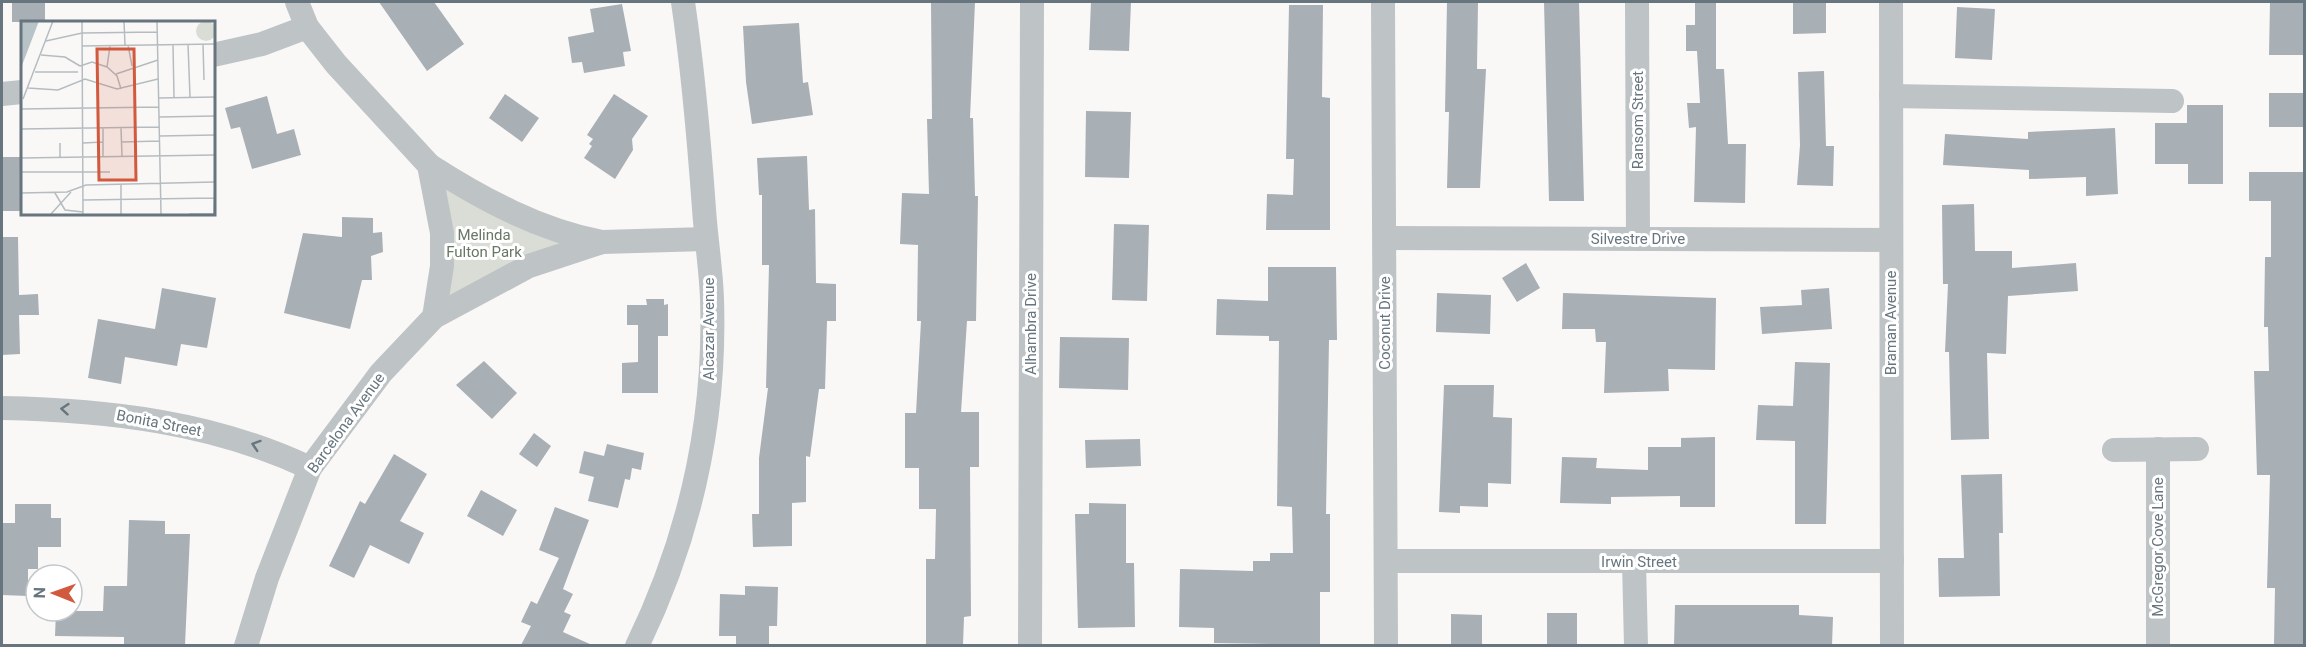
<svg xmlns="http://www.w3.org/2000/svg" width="2306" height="647" viewBox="0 0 2306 647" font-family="Roboto,sans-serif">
<rect width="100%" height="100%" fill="#f9f8f7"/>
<polygon fill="#d9ddd6" points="429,165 579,237 434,317"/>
<g fill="#a8afb5">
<rect x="12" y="2" width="33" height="20"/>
<polygon points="379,2 434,2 464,44 427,71"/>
<polygon points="931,2 975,2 970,118 973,118 975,196 978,196 976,321 967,321 961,412 979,412 979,467 970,467 971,616 964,617 963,645 926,645 926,559 935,559 936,509 919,509 919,468 905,468 905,413 916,413 921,321 917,321 918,245 900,244 902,193 929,194 927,119 932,119"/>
<polygon points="1091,2 1131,2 1129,51 1089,50"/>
<polygon points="1447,2 1478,2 1477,69 1486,69 1480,188 1447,188 1449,112 1445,112"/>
<polygon points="1544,2 1579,2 1584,201 1549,201"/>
<polygon points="1695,2 1716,2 1716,69 1724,69 1728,144 1746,144 1745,203 1694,202 1696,127 1689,128 1687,103 1700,103 1697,51 1686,51 1686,25 1695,25"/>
<polygon points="1793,2 1826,2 1826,33 1793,34"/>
<polygon points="2270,2 2304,2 2304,55 2269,55"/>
<polygon points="622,4 631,51 623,52 625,66 584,73 582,62 572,63 568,37 594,32 590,9"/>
<polygon points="1289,5 1323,5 1322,97 1330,98 1330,230 1266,230 1267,194 1293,195 1294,159 1286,159"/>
<polygon points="1957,7 1995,9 1992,60 1955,58"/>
<polygon points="799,23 803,83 808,82 813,115 752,124 746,82 743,26"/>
<polygon points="1824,71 1826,146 1834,146 1833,186 1797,185 1800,145 1798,72"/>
<rect x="2269" y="93" width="35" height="34"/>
<polygon points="505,94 539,118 522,142 489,118"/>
<polygon points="614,94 648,116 632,139 633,150 615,179 584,158 592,146 589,144 593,139 587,135"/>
<polygon points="267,96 277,134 294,129 301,155 252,169 240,127 231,129 225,108"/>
<polygon points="2187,105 2223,105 2223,184 2188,184 2188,164 2155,164 2155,123 2187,123"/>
<polygon points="1086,111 1131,112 1129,178 1085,177"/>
<polygon points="2115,128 2118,194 2086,196 2086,177 2029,179 2029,170 1943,165 1945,134 2028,139 2028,132"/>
<polygon points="807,156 809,210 815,209 816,283 836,284 836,321 827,321 825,389 819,389 810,457 806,456 806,502 792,503 792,546 753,547 752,514 759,514 759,458 768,388 766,388 769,265 762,265 762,195 759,195 757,158"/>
<rect x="2" y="157" width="20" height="54"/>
<polygon points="2249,172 2304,172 2304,645 2274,645 2275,588 2267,588 2270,475 2257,475 2254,371 2269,371 2268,327 2264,327 2265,257 2271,257 2271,201 2249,201"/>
<polygon points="1974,204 1975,251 2012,251 2012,268 2076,263 2078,291 2008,296 2006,354 1987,353 1989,439 1951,440 1949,352 1945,352 1948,284 1943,284 1942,205"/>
<polygon points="342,217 373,218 373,233 382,232 383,252 371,256 372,280 362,280 350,329 284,313 303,233 342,237"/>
<polygon points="1114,224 1149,225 1147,301 1112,300"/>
<polygon points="2,237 18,237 19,295 38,294 39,315 19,315 20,354 2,355"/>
<polygon points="1526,263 1540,288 1517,302 1502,278"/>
<polygon points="1268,267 1336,267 1337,340 1329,340 1326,514 1330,514 1330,592 1320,592 1320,645 1214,643 1214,628 1179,627 1180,569 1253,571 1253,561 1270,561 1270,553 1293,553 1292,507 1277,506 1279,341 1269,341 1269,336 1216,335 1217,299 1268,301"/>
<polygon points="162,288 216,298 207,348 181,344 177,366 125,357 121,384 88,378 98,319 155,329"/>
<polygon points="1829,288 1832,329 1762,334 1760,307 1802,305 1801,290"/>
<polygon points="1437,293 1491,295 1490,334 1436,332"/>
<polygon points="1563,293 1716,298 1715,370 1668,369 1669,391 1604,393 1606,342 1596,342 1595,329 1562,329"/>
<polygon points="646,299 664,299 664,305 668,304 668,336 658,336 658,393 622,393 622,363 638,362 638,325 627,325 627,305 647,305"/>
<polygon points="1060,337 1129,338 1128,390 1059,388"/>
<polygon points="484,361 517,393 492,419 456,385"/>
<polygon points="1795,362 1830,363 1826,524 1795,524 1795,441 1756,440 1758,405 1793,406"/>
<polygon points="1444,385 1494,385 1493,417 1512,418 1511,484 1488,483 1488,507 1460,506 1460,513 1439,512"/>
<polygon points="534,433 551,446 537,467 519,454"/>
<polygon points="1715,437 1715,507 1680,507 1680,496 1611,497 1611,504 1560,503 1562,457 1597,458 1596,468 1648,470 1648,447 1681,447 1681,438"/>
<polygon points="1140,439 1141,466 1086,468 1085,440"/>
<polygon points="607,444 644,453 641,470 632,468 630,480 625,479 618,508 588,501 594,477 579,473 584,451 604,456"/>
<polygon points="394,454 427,474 400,521 424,533 409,564 370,545 354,578 329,566 360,501 365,504"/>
<polygon points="2002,474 2003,533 1999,533 2000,596 1939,597 1938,558 1964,558 1961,475"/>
<polygon points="481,490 517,510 503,536 467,516"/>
<polygon points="1089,503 1126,504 1126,563 1134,563 1135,627 1078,628 1075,514 1089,514"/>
<polygon points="15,504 51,504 51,518 61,518 61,547 38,547 38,569 28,569 28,596 2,595 2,523 15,523"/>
<polygon points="555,507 589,520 563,589 573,594 564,612 571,615 563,632 592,645 521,645 531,626 521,622 531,601 537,604 559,558 539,550"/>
<polygon points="129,520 165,521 165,534 190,534 185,645 124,645 124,637 55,636 56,611 103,611 104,586 127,586"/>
<polygon points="745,586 778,587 777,626 769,626 769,645 736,645 736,636 719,636 720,594 745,595"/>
<polygon points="1675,605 1799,605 1799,615 1833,617 1832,645 1674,645"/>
<rect x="1547" y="613" width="30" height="32"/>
<polygon points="1451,614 1482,615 1482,645 1451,645"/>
</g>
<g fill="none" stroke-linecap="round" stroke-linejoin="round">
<g stroke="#bec3c6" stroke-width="24">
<polyline points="297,2 307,27 336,64 429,165 442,233 442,266 434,317"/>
<polyline points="1383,2 1386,646"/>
<polyline points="1637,2 1638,239"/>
<polyline points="1891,2 1892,646"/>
<polyline points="213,55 262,44 307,27"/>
<polyline points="2,94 22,92"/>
<polyline points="1891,96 2172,101"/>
<path d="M429,165C482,199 539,230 602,242"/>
<polyline points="1385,238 1891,240"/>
<path d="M2,408C107,410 213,422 310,468"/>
<polyline points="2158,449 2158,646"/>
<polyline points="2114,450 2197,449"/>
<polyline points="1386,561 1892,561"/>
<polyline points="1634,562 1636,646"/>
<polyline points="246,646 267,578 310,468 381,373 434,317 529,266 602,242 706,239"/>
<path d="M637,646C690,537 716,420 712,299C711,269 706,239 704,209C699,139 693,70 683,2"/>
<polyline points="1030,646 1032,2"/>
</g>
</g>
<defs><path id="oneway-chevron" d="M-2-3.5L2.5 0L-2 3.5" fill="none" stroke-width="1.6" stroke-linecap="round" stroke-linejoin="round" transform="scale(1.5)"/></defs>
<g stroke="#66757e">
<use href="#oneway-chevron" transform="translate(65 409) rotate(-175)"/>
<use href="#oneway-chevron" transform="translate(256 445) rotate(-162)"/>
</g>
<g text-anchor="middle" stroke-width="6" stroke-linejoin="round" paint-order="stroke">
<g font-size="15" fill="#66757e" stroke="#fff">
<text transform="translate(1638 120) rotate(-90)" y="5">Ransom Street</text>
<text x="1638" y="244">Silvestre Drive</text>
<text transform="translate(1385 323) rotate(-90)" y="5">Coconut Drive</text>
<text transform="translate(1891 323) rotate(-90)" y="5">Braman Avenue</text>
<text transform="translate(1031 324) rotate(-90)" y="5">Alhambra Drive</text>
<text transform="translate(709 329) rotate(-90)" y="5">Alcazar Avenue</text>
<text transform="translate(159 423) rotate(11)" y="5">Bonita Street</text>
<text transform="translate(346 423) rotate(-54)" y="5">Barcelona Avenue</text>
<text transform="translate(2158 547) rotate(-90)" y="5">McGregor Cove Lane</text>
<text x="1639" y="567">Irwin Street</text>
</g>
<g font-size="15" fill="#697765" stroke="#fff">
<text x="484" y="240">Melinda<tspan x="484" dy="17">Fulton Park</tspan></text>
</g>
</g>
<g transform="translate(21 21)">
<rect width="194" height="194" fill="#f9f8f7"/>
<path d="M175 10a10 10 0 1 1 20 0a10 10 0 1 1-20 0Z" fill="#d9ddd6"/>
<path d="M0,0H18L0,47Z" fill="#b7c3c6"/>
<path fill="none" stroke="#b5bcc0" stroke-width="1.5" d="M61,0L62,193M103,0L104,24M136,0L140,193M25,20L61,12L136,11M167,23L169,76M182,23L183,59M107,24L111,45M152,24L153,76M61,25L194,23M20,34L44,36L59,45M59,45L71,41L86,46L96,55L100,68M86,46L89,25M14,51H57M95,53L137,39M7,67L37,69L64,58L96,68L137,58M137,77L194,76M2,78L32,0M0,88L138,86M138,96L194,95M82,107V135M100,107L101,135M0,108L138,106M138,115L194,114M101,121L138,120M62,122L82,121M39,126V122V137M0,137L194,134M0,151H89M100,163V193M0,172L46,171L65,164L193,161M34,172L44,189L62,191M62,179L193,177M30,193L50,171M168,193H193M193,193L194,157"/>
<path fill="#d1593e" fill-opacity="0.15" stroke="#d1593e" stroke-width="3" d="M76,28H113L115,159H78Z"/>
<rect width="194" height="194" fill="none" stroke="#66757e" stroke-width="3"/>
</g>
<rect width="2306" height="647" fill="none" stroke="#66757e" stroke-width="6"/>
<g transform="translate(54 593) rotate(271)"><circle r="28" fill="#ffffff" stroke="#c2c8cb" stroke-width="1.5"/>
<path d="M0-4.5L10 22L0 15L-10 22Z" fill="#d1593e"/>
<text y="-9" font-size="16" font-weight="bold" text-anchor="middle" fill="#66757e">N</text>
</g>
</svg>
